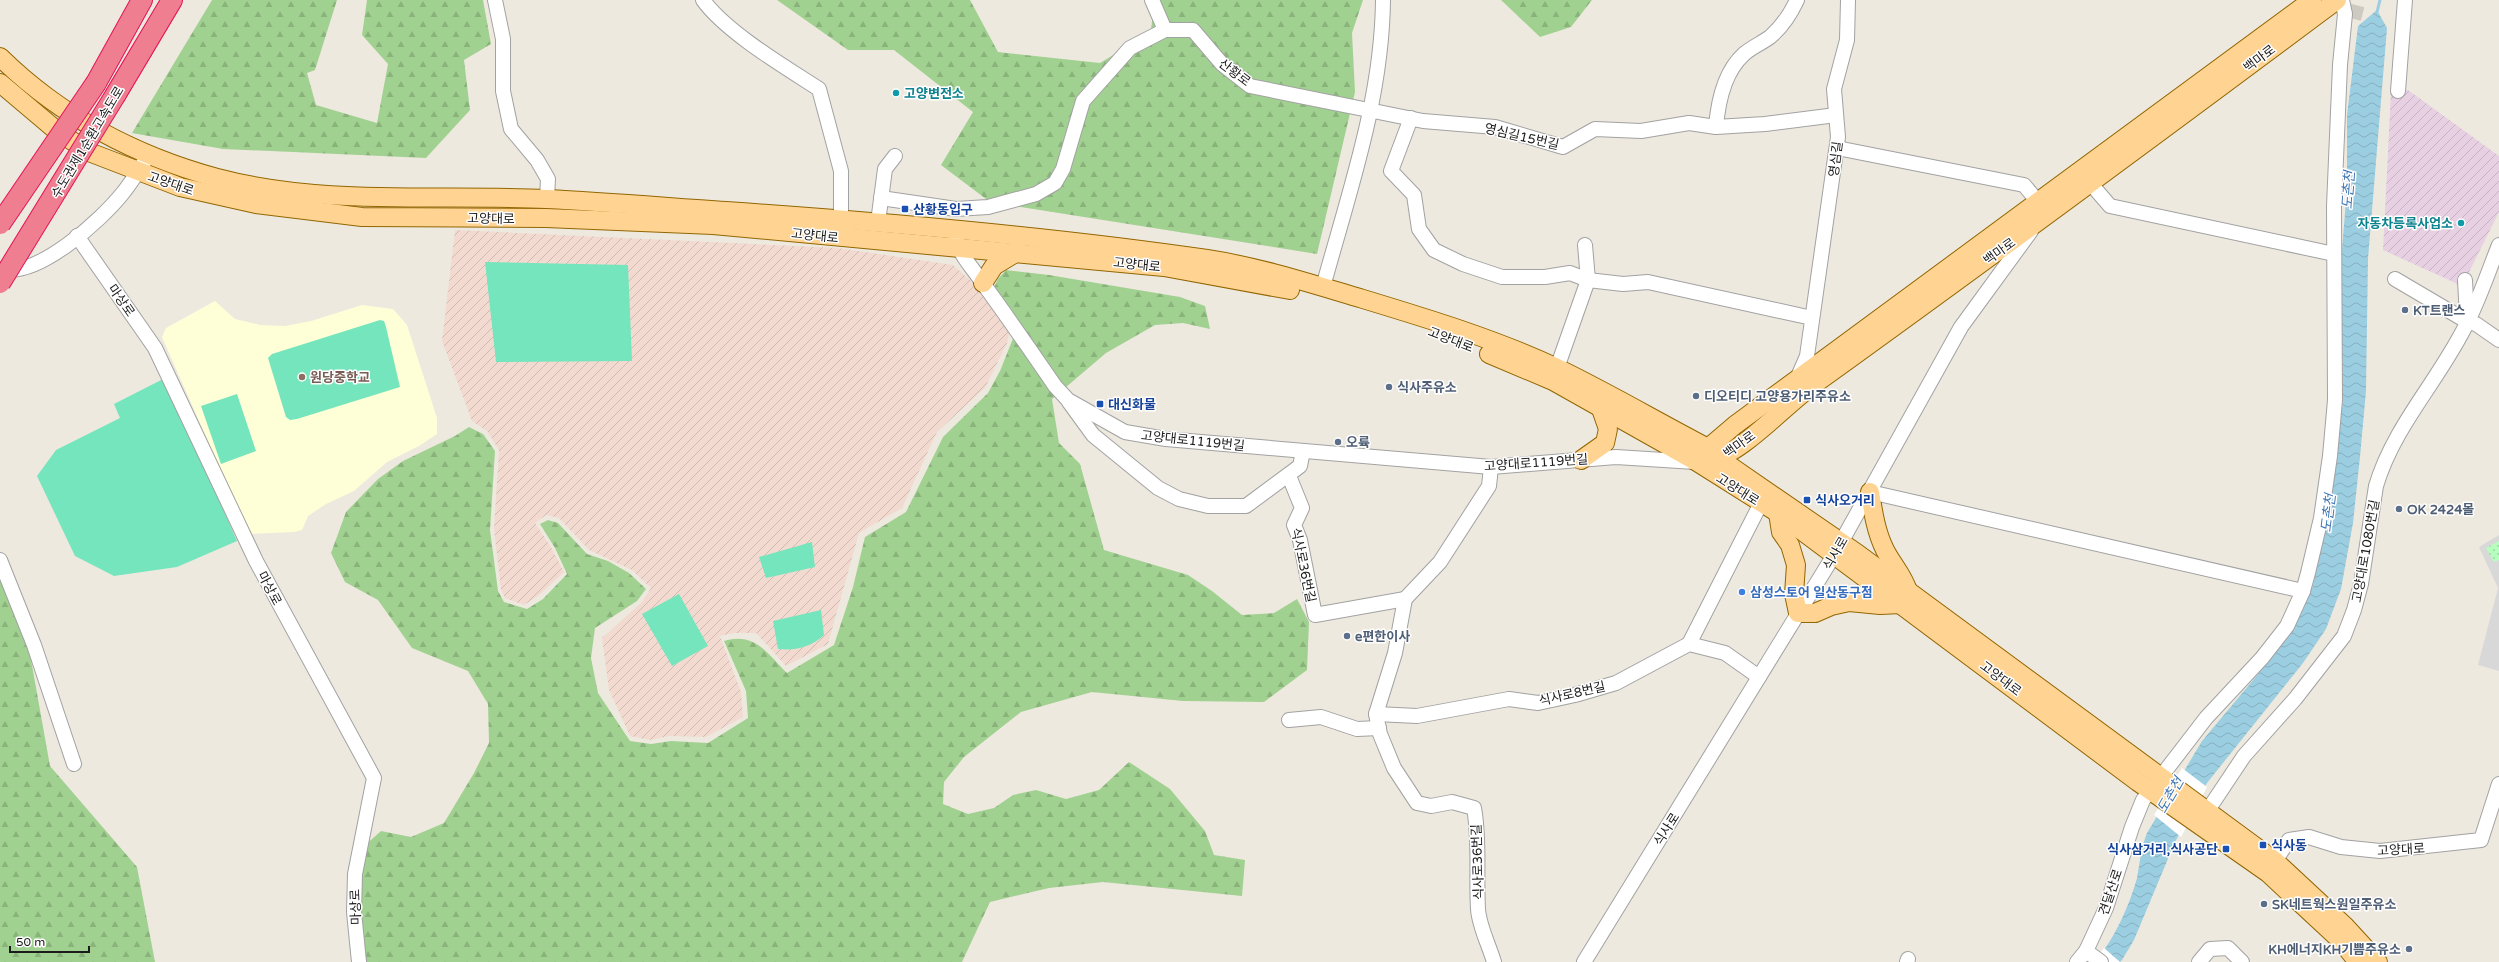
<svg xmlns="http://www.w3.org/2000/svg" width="2499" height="962" viewBox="0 0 2499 962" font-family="'Varela Round','Noto Sans KR',sans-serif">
<defs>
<pattern id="industrial-furrows" width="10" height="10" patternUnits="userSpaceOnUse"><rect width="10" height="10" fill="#e8d0e3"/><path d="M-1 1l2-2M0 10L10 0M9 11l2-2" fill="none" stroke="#c6b2c2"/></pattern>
<pattern id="military-furrows" width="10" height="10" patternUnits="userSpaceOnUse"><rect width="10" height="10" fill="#f2dad0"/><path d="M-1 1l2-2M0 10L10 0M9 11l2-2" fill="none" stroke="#cfbab2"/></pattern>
<pattern id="forest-firs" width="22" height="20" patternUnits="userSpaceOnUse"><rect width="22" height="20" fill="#a1d190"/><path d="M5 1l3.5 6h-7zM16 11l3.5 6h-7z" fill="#8ab37c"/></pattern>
<pattern id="park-dots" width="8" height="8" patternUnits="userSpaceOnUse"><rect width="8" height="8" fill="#b6febe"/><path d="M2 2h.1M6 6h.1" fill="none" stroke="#9cd9a3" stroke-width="1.8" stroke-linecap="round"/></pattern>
<pattern id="water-waves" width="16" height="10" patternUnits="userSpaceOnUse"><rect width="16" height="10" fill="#9bcee0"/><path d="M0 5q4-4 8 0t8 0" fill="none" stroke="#85b0c0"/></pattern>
</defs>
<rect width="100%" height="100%" fill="#eee9df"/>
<polygon fill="#d9d8d8" points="2499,535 2499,671 2478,665 2498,588 2479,547"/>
<polygon fill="url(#industrial-furrows)" points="2408,90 2499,156 2499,212 2462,286 2383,250 2391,92"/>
<polygon fill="#feffd7" points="215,301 235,319 260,325 285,326 311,321 362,305 393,309 407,325 437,418 437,434 419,446 387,462 354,491 326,504 308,516 302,530 294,532 249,534 162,337 166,328"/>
<polygon fill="url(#military-furrows)" points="455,230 838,248 953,265 989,297 1010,329 1007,343 985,388 937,432 902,508 859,533 828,644 786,666 756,633 734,633 720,636 741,692 743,717 706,737 669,736 650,740 630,736 609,690 602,638 642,602 651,588 632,570 589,550 559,518 546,515 535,523 552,549 564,572 538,596 524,605 505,598 501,590 494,529 499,450 487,431 472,421 442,341"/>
<g fill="url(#forest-firs)">
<polygon points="212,0 337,0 315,70 307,73 316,105 377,123 388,64 362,35 367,0 483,0 491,44 464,60 470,110 426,158 223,149 132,133"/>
<polygon points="777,0 970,0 998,52 1100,63 1151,32 1154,0 1363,0 1352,33 1355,92 1317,254 990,202 941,165 973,112 894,50 848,50"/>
<polygon points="1501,0 1592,0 1571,27 1540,37"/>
<path d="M1006,270L1049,275L1180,297L1205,306L1210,329L1183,323L1155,325L1106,353L1052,399L1059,443L1080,464L1104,550L1188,575L1212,591L1242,615L1274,613L1297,599L1309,622L1307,670L1264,702L1183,701L1092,692L1021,712L964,757L944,782L943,804L968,814L994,808L1013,795L1036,790L1066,799L1099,790L1129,762L1170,789L1205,831L1214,855L1245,860L1242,896L1103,882L1049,888L990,902L962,962H364L360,897L363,847L381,831L411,837L444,823L474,773L489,743L488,704L468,671L412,648L378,600L345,582L331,553L346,512L378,479L403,461L455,436L469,427L483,434L495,451L490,530L498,591L504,602L527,609L543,599L567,574L555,548L540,524L548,520L558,523L587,554L608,561L629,573L646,589L637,601L595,628L591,658L598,693L630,741L651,744L671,741L708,743L748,718L746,691L724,641C755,632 767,653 787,673L834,645L853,587L865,537L906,512L943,437L988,393L1000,371L1016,331L993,290L998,279Z"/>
<polygon points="0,579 28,643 50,766 137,867 155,962 0,962"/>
</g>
<polygon fill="url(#park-dots)" points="2499,541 2499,560 2494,562 2486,548"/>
<g fill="#75e5bd">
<polygon points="485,262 628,265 632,361 496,362"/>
<polygon points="380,320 384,321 386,327 400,387 297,419 290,420 286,417 268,358 272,354"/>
<polygon points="165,378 237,541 177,567 114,576 75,556 37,476 56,450 120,418 114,404"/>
<polygon points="237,394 256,451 221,464 201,406"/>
<polygon points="812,542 815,567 766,578 759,557"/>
<polygon points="679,594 708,646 672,666 642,614"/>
<path d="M821,610L824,635C812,647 794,651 778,649L773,621Z"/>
</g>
<path fill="url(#water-waves)" d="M2377,10L2387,28L2368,259L2366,391L2360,457L2353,523L2341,589L2326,629L2303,663L2207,783L2175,842L2134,940L2122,960L2120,962H2094C2113,943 2130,904 2137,878C2140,862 2141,848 2147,833L2202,741L2259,673L2288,634L2313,586L2326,518L2343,401L2341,262L2347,188V115L2358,26Z"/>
<g fill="#fff">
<polygon points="2182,768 2207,787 2181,837 2154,815"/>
<polygon points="2104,948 2120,962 2092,962"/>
</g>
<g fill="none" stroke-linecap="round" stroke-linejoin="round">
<polyline stroke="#9bcee0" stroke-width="3" points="2377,12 2380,0"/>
<polyline stroke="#cecac2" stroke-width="14" stroke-dasharray="14 7" stroke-linecap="butt" points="2354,19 2359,0"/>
<defs>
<g id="minor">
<polyline points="495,0 503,39 503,91 511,129 537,160 548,179 547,199"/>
<path d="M703,0C726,32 785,67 819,89L841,171V219"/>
<polyline points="1152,0 1165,30"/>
<polyline points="2398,91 2405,0"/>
<polyline points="1411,118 1391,171 1414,195 1419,229 1434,250 1463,264 1502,277 1545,277 1570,273 1588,280 1623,284 1648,282 1812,318"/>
<path d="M1716,127C1718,102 1724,72 1744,54C1752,47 1762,43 1770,37C1783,26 1790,15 1797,0"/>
<polyline points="1837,148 2024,185 2039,203 2038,210"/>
<polyline points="2091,184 2110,206 2334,254"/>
<polyline points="881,198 956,209 988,207 1036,194 1055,183 1063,169 1083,101 1130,48 1165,30 1193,30 1222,64 1250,86 1423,121 1495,127 1563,147 1595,129 1641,131 1689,123 1716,127 1765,124 1836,115"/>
<polyline points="878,222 885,169 895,156"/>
<polyline points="77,236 155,348 256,561 374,778 355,874 354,912 359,962"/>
<path d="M956,240C962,258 972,267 982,282C1007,316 1031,351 1055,386L1068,400L1125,432L1166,439L1491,467L1616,457L1695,462"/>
<path d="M3,269C39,277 101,220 122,194C132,182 140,168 148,156"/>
<polyline points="2395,279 2468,322 2476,324 2499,340"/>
<polyline points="2465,280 2467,318"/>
<path d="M1323,287C1349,192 1382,99 1383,0"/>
<polyline points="1557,368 1588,280 1585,245"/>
<polyline points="1797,379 1807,356 1838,137 1834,89 1847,40 1848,0"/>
<polyline points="1069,402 1093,435 1158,488 1179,499 1208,506 1246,506 1300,466 1303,451"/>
<path d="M1491,467L1489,486L1440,562L1405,599L1395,653L1376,714L1380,734L1394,768L1417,803L1431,806L1452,802L1474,808C1480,840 1476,875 1478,909C1479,926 1489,945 1494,962"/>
<polyline points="1289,476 1302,508 1294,525 1300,540 1315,615 1405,599"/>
<polyline points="1870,492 2303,591"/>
<polyline points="0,560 34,645 74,764"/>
<polyline points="1689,644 1761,503"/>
<polyline points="1376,714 1417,716 1509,699 1538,703 1575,695 1616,683 1689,644 1725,653 1759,677"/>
<polyline points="1289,720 1321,717 1357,729 1379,728"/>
<path d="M2202,819L2244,756L2295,699L2344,636L2354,610L2361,584L2376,486C2394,425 2441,378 2468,321C2480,297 2489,270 2499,245"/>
<polyline points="2275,861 2289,840 2309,837 2341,847 2380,851 2481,840 2499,784"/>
<polyline points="2086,951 2101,962"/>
<polyline points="1584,962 1834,555 1961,327 2031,231"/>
<polyline points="1907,962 1908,959"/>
<polyline points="2077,962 2086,951 2106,908 2132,827 2143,800 2206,718 2262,658 2287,626 2303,591 2308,573 2321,518 2330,456 2335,400 2334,206 2340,65 2345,14 2342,0"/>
<polyline points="2199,962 2210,949 2228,948 2242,962"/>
</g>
<g id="major">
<path d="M0,57C60,116 136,156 217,178C323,206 438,194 547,199C607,202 666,207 726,211C887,222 1048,236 1207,259C1260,267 1312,284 1363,299C1429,319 1495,339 1557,368C1607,392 1658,422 1708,448L1720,459L1858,554L2275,861L2345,926L2378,962"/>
<polyline points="0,83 57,131 89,152 180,187 256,204 362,217 546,218 713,225 1164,267 1290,290"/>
<polyline points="983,283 994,266 1017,252"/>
<polyline points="1489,354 1553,381 1697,462 1778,513 2138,782 2268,873 2340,940 2358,962"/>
<polyline points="1701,457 1708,448 1735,425 2312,0"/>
<polyline points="1581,460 1605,443 1608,429 1601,409"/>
<path d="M1710,460C1740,456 1788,402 1816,383C1991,257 2164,129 2337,0"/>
<path d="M1870,492C1873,512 1876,532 1885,550C1892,564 1903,575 1908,591"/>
<polyline points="1778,513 1781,532 1790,545 1796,565 1794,594 1798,613 1815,613 1831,606 1849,602 1880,605 1902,604"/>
</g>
<g id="highway">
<polyline points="96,83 142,0"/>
<polyline points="116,94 172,0"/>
</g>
</defs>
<use href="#minor" stroke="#a2a2a2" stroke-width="16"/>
<use href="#major" stroke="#926600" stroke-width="20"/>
<use href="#highway" stroke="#e41455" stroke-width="22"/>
<use href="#minor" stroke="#fff" stroke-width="14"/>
<use href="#major" stroke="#ffd493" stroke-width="18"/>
<use href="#highway" stroke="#ee7e90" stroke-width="20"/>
<defs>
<g id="highway-bridge">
<polyline points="0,224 96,83"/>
<polyline points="0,283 116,94"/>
</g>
</defs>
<use href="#highway-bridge" stroke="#e41455" stroke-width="22" stroke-linecap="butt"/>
<use href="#highway-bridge" stroke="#ee7e90" stroke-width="20"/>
</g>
<g fill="#0f9aa8" stroke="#fff" stroke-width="1.5">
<circle cx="896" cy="93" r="4"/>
<circle cx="2461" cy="223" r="4"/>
</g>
<g fill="#1a4fb4" stroke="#fff" stroke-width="1.5">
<rect x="901" y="205" width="8" height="8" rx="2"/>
<rect x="1096" y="400" width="8" height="8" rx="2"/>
<rect x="1803" y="496" width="8" height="8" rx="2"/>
<rect x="2259" y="841" width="8" height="8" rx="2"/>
<rect x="2222" y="845" width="8" height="8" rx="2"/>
</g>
<g fill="#5c6f8a" stroke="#fff" stroke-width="1.5">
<circle cx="2405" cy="310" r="4"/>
<circle cx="1389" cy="387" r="4"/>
<circle cx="1696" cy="396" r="4"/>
<circle cx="1338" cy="442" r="4"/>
<circle cx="2399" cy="509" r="4"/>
<circle cx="1347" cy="636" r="4"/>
<circle cx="2264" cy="904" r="4"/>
<circle cx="2409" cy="949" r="4"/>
</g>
<circle fill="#8d6e63" stroke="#fff" stroke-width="1.5" cx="302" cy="377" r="4"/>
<circle fill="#3f7fe0" stroke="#fff" stroke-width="1.5" cx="1742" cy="592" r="4"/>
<g text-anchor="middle" stroke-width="3" stroke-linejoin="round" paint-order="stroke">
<g font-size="13" fill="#1b1b1b" stroke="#fff">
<text transform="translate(2259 58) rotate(-37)" y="5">백마로</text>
<text transform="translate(1235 72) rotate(37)" y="5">산황로</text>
<text transform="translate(1522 136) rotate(13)" y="5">영심길15번길</text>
<text transform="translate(87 142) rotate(-59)" y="5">수도권제1순환고속도로</text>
<text transform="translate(1835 159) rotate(-83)" y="5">영심길</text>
<text transform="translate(171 183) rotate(19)" y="5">고양대로</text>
<text transform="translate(491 218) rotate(1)" y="5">고양대로</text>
<text transform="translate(815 235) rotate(6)" y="5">고양대로</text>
<text transform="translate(1999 251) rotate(-36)" y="5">백마로</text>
<text transform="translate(1137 264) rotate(6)" y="5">고양대로</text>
<text transform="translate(122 300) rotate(55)" y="5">마상로</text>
<text transform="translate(1451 339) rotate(21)" y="5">고양대로</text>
<text transform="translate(1193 440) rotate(6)" y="5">고양대로1119번길</text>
<text transform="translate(1739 444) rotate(-36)" y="5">백마로</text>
<text transform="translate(1536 462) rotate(-4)" y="5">고양대로1119번길</text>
<text transform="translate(1738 489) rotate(32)" y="5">고양대로</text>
<text transform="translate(2365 551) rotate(-80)" y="5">고양대로1080번길</text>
<text transform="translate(1835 553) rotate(-60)" y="5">식사로</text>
<text transform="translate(1304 565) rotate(78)" y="5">식사로36번길</text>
<text transform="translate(270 588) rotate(62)" y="5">마상로</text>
<text transform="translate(2001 678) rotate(37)" y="5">고양대로</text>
<text transform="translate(1572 693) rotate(-13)" y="5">식사로8번길</text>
<text transform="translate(1666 829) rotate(-58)" y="5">식사로</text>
<text transform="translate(2401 849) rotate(-3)" y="5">고양대로</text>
<text transform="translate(1477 862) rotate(-92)" y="5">식사로36번길</text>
<text transform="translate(2110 892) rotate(-71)" y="5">견달산로</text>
<text transform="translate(355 907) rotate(-92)" y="5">마상로</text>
</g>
<g font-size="13" font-weight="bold" fill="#0d838f" stroke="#fff" text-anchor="start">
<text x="904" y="98">고양변전소</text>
<text x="2453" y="228" text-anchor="end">자동차등록사업소</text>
</g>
<g font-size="13" font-weight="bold" fill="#164399" stroke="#fff" text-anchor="start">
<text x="913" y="214">산황동입구</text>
<text x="1108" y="409">대신화물</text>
<text x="1815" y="505">식사오거리</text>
<text x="2271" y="850">식사동</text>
<text x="2218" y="854" text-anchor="end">식사삼거리,식사공단</text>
</g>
<g font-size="13" font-weight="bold" fill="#4e5e75" stroke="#fff" text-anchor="start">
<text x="2413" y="315">KT트랜스</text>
<text x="1397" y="392">식사주유소</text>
<text x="1704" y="401">디오티디 고양용가리주유소</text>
<text x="1346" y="447">오륙</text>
<text x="2407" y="514">OK 2424몰</text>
<text x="1355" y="641">e편한이사</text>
<text x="2272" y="909">SK네트웍스원일주유소</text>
<text x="2401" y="954" text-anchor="end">KH에너지KH기쁨주유소</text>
</g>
<g font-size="13" font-weight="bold" fill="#785e54" stroke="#fff" text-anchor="start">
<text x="310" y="382">원당중학교</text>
</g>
<g font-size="13" font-weight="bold" fill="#366cbe" stroke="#fff" text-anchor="start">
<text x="1750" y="597">삼성스토어 일산동구점</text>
</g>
<g font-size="14" font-style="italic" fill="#4075b2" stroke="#fff">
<text transform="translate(2348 190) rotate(-86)" y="5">도촌천</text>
<text transform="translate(2328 513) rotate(-83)" y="5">도촌천</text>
<text transform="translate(2170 795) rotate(-60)" y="5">도촌천</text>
</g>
</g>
<path d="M10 946v6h79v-6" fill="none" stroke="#1b1b1b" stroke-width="2"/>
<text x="16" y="946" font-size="12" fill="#1b1b1b" stroke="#ffffff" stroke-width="3" paint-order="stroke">50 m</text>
</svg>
